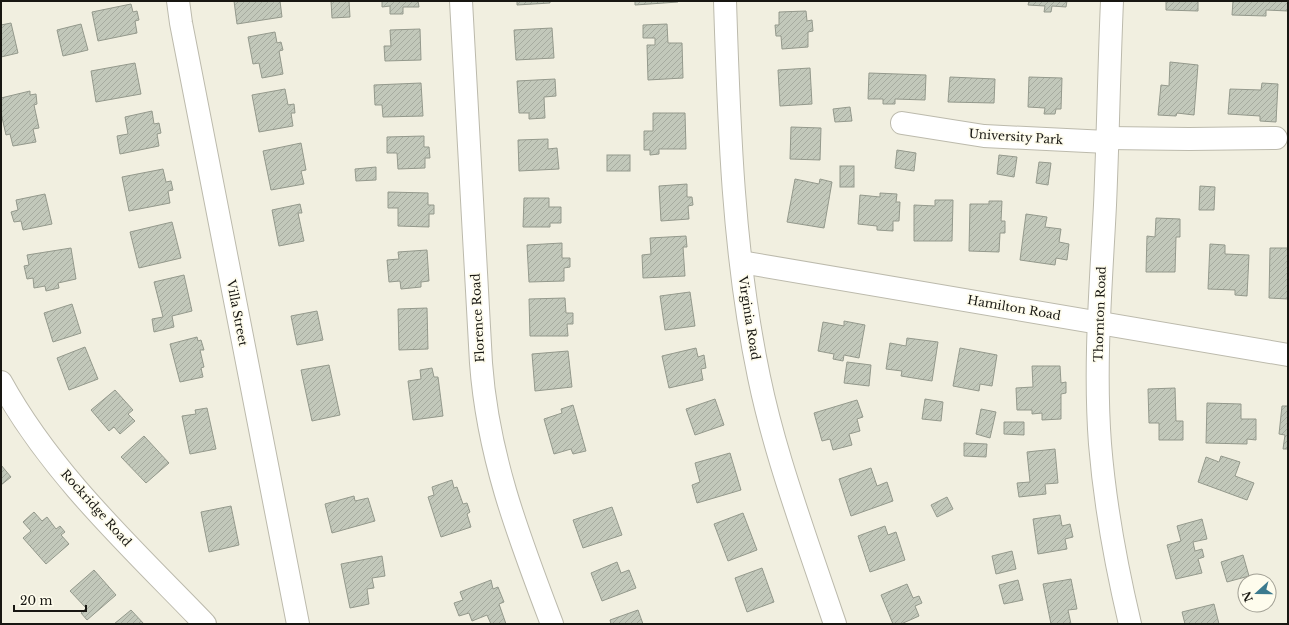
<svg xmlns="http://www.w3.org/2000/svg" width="1289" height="625" viewBox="0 0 1289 625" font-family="'Libre Baskerville',serif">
<defs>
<pattern id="building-hatch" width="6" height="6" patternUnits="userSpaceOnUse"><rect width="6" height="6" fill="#c2c8ba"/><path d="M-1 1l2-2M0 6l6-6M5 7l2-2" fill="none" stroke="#a6ab9f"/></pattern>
</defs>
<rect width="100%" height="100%" fill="#f1efe0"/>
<g fill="url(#building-hatch)" stroke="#94998c">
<polygon points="234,1 280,1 282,17 237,24"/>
<polygon points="331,1 349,1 350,17 332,18"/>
<polygon points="382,1 418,1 419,7 403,7 403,14 390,14 390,6 382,7"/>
<polygon points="517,1 550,1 550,3 517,5"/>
<polygon points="635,1 678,1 678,2 635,5"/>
<polygon points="1029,1 1067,1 1066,7 1052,6 1051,12 1044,12 1045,6 1028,5"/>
<polygon points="1166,1 1198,1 1198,11 1166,10"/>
<polygon points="1233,1 1288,1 1288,11 1266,10 1266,16 1232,15"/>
<polygon points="131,4 133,12 137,11 139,20 135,21 137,33 98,41 92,12"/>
<polygon points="806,11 807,21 812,20 813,31 808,32 808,47 782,49 781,36 776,36 775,25 779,25 779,12"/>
<polygon points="11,23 18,53 1,57 1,25"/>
<polygon points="81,24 88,50 63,56 57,30"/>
<polygon points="667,24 668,43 682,43 683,78 648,80 647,45 655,45 655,38 643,38 643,25"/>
<polygon points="552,28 554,58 516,60 514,30"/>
<polygon points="420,29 421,60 385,61 384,46 391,46 390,30"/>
<polygon points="275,32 277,43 281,42 283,50 279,51 283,74 262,78 259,63 253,64 248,37"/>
<polygon points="1170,62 1198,65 1194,115 1177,113 1176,116 1158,115 1161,85 1169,86"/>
<polygon points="135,63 141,94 96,102 91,71"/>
<polygon points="810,68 812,104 780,106 778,70"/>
<polygon points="869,73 926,75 925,100 895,99 895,104 883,104 883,99 868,99"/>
<polygon points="950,77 995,79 994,103 948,102"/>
<polygon points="1029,77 1062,78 1061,109 1056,109 1055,114 1044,114 1045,108 1028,107"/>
<polygon points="555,79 556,96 544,97 545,118 529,119 529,113 519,113 517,81"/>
<polygon points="421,83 423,116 383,117 382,105 375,105 374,85"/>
<polygon points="1262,83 1278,84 1276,122 1260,121 1260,116 1228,114 1230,89 1261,90"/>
<polygon points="285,89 288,105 294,104 295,113 291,113 293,126 259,132 252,95"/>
<polygon points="30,91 30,95 36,94 37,104 34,105 39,128 33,129 36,142 13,146 10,134 6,135 1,113 1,98"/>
<polygon points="850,107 852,121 835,122 833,109"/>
<polygon points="152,111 154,124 159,123 161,133 157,134 159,146 120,154 117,136 128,134 125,117"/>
<polygon points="653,113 685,113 686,149 659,149 659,154 650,155 650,150 644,150 644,131 653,131"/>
<polygon points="791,127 821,128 820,160 790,159"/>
<polygon points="424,136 424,147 429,147 430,158 425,158 425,168 398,169 397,153 387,153 387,137"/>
<polygon points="548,139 548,149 557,148 559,169 519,171 518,140"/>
<polygon points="301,143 306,170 301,171 304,184 271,190 263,151"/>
<polygon points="897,150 916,153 914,171 895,168"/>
<rect x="607" y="155" width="23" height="16"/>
<polygon points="999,155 1017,157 1014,177 997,174"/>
<polygon points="1039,162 1051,163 1048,185 1036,183"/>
<rect x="840" y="166" width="14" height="21"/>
<polygon points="376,167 376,180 356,181 355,169"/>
<polygon points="163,169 166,182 171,181 173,190 168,191 170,203 129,211 122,177"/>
<polygon points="795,179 819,184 820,179 832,182 824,228 787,222"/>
<polygon points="687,184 687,197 692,197 693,205 688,206 689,219 661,221 659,186"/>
<polygon points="1200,186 1215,187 1214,210 1199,210"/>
<polygon points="388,192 428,193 428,205 434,205 434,214 429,214 429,227 398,226 398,208 388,208"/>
<polygon points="880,193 897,194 896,202 900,202 899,221 893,221 893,231 877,230 877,226 858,224 860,195 880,197"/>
<polygon points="45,194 52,224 23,230 21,221 14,222 11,212 18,210 16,200"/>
<polygon points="524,198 549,198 549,207 561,207 561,223 550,223 550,227 523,227"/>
<polygon points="935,200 953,200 952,241 914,241 914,205 935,206"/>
<polygon points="989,201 1002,201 1001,221 1005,221 1005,233 1000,233 999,252 969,251 970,204 989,204"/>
<polygon points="300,204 302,213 298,213 304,241 279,246 272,210"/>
<polygon points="1026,214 1047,217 1045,227 1061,229 1059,242 1069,244 1067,260 1056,258 1055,265 1020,260"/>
<polygon points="1156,218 1180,219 1180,237 1176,237 1175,272 1146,272 1147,236 1155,237"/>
<polygon points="172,222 181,258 139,268 130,232"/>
<polygon points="686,236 687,247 683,247 685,276 643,278 642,255 651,254 650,238"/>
<polygon points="562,243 562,258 570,258 570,267 564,268 564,281 529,282 527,245"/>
<polygon points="1210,244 1225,245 1225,254 1249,255 1247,296 1235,295 1235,290 1208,289"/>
<polygon points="71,248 76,279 58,283 59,288 46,291 45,286 34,288 33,278 27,279 24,266 29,265 27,255"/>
<polygon points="1270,248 1288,248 1288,299 1269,298"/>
<polygon points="427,250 429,281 421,282 421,287 401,289 400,281 389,282 387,260 399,259 398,252"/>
<polygon points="184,275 192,311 172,316 174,327 154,332 152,319 163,317 154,282"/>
<polygon points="690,292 695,326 665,330 660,296"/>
<polygon points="565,298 566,313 573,313 573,324 567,324 568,336 530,336 529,299"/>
<polygon points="72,304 81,333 53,342 44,313"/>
<polygon points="427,308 428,349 399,350 398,309"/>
<polygon points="317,311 323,340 297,345 291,316"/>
<polygon points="844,321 865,325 859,358 844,355 843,361 833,359 834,354 818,351 823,322 844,326"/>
<polygon points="197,337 198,341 201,340 204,350 200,350 204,367 201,368 203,377 180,382 170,344"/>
<polygon points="907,338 938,342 932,381 901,376 902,371 886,369 890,343 906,346"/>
<polygon points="85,347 98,379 69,390 57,358"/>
<polygon points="696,348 698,357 704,355 706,368 701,369 703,380 669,388 662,356"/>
<polygon points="960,348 997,355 992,386 980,384 979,391 953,386"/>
<polygon points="568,351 572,387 535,391 532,354"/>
<polygon points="847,362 871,365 869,386 844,383"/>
<polygon points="329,365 340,415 312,421 301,370"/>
<polygon points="1032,366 1060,366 1061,383 1066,382 1066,393 1061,394 1061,419 1042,420 1042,413 1032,414 1032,410 1017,410 1016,388 1033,387"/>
<polygon points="432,368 434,377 438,377 443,416 413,420 408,381 421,379 420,370"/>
<polygon points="1175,388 1176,421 1183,421 1183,440 1159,440 1159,423 1149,423 1148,389"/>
<polygon points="115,390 133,410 128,414 135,421 120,434 114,427 109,431 91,410"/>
<polygon points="715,399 724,425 695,435 686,409"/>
<polygon points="925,399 943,402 941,421 922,419"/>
<polygon points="857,400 863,417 857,419 860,431 849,434 852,445 833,450 830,439 822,441 814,413"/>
<polygon points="1207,403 1241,404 1241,419 1256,419 1256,440 1247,439 1247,444 1206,443"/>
<polygon points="573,405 586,451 573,454 571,449 554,454 544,419 562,413 561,409"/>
<polygon points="1282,406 1288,406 1288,449 1283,449 1285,435 1279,434"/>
<polygon points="207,408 216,449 190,454 182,416 196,414 195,410"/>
<polygon points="981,409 996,412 990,438 976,434"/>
<polygon points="1004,422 1024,422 1024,435 1004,434"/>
<polygon points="144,436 169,463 146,483 121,457"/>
<polygon points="964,443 987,444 986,457 964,456"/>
<polygon points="1055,449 1058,483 1045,484 1046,494 1019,497 1017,483 1030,482 1027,452"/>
<polygon points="730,453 741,490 697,503 692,485 700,482 695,463"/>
<polygon points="1221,456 1240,462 1235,476 1254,483 1247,500 1198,482 1206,457 1219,462"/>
<polygon points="1,465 11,477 1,485"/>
<polygon points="871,468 877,486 887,482 893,501 851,516 839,479"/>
<polygon points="452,480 454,488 457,487 463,504 467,503 470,512 467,514 471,527 441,537 428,497 434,495 432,487"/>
<polygon points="354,496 355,501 368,498 375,521 332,533 325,504"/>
<polygon points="947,497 953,509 937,517 931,505"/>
<polygon points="231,506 239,545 209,552 201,512"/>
<polygon points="612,507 622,535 583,548 573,520"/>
<polygon points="34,512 42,521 47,517 56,529 60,526 65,532 61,535 69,544 46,564 23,538 31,531 23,522"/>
<polygon points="743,513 757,550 728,561 714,524"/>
<polygon points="1060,515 1062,526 1070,524 1073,537 1065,539 1067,549 1038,554 1033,519"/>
<polygon points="1202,519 1207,539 1193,542 1195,551 1202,549 1204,557 1198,559 1202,573 1176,579 1167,545 1181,541 1177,526"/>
<polygon points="885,526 888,535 896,532 905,560 870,572 858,536"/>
<polygon points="1012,551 1016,569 996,574 992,556"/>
<polygon points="1243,555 1249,576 1227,582 1221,562"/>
<polygon points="382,556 385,576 372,578 374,588 367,589 369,604 350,608 341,564"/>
<polygon points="617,562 621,573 629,570 636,588 602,601 591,573"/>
<polygon points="762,568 774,602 747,612 735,578"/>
<polygon points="94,570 116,595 87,620 81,613 86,608 70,591"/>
<polygon points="1071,579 1077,609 1068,610 1071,624 1051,624 1043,584"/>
<polygon points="491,580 493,589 498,587 504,602 499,604 506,624 491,624 487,615 472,621 469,613 459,616 454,603 463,600 460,592"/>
<polygon points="1018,580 1023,600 1004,604 999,585"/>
<polygon points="907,584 913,598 919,596 922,603 915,606 919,616 901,624 893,624 881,595"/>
<polygon points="1214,604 1219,624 1185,624 1182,612"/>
<polygon points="131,610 144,624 114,624"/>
<polygon points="638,610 643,624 611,624 610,620"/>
</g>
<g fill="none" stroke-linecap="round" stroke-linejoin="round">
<defs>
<g id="minor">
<polyline points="178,1 181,23 298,624"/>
<path d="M461,1L481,363C488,458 519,537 552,624"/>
<path d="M725,1C729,126 733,253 759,377C771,435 789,489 808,545C817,572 826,598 835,624"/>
<path d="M1112,1C1109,69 1108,137 1105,205C1101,285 1094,364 1100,444C1105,505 1116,565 1130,624"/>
<polyline points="902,123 984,136 1107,142"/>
<polyline points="1107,138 1189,139 1276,138"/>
<polyline points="741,262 1288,355"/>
<path d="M1,382C52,475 132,548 205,624"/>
</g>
</defs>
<use href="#minor" stroke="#bcbaac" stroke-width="24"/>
<use href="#minor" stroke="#fff" stroke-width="22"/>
</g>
<g text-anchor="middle" stroke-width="3.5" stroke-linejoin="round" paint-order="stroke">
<g font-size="12" fill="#181712" stroke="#fefced">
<text transform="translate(1016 137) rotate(4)" y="4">University Park</text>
<text transform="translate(1014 308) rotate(10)" y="4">Hamilton Road</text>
<text transform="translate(237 313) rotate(79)" y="4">Villa Street</text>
<text transform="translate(1100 314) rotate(-88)" y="4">Thornton Road</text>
<text transform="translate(478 318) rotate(-93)" y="4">Florence Road</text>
<text transform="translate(749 318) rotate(81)" y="4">Virginia Road</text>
<text transform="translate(96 508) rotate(48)" y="4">Rockridge Road</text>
</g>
</g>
<rect width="1289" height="625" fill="none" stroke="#181712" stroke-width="4"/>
<g transform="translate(1257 593) rotate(249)"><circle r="19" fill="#fefced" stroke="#a2a095"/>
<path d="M0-3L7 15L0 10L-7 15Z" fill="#3b7a8e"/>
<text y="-6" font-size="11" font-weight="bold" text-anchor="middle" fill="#181712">N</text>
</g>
<path d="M14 605v6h72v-6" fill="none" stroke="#181712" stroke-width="2"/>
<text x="20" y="605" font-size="12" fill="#181712" stroke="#fefced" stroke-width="3" paint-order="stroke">20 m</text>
</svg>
